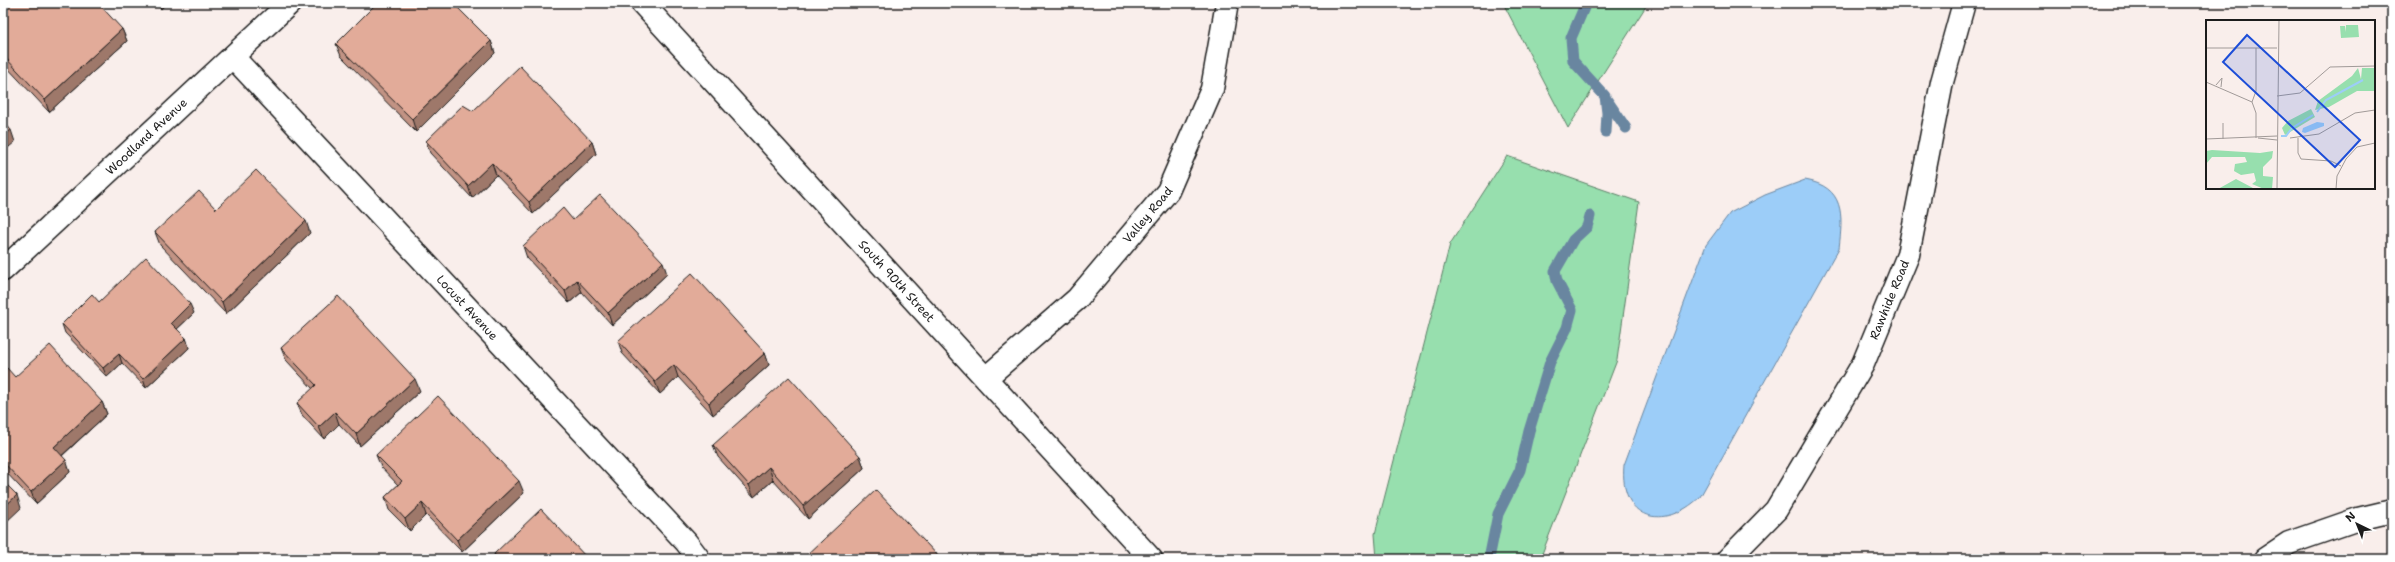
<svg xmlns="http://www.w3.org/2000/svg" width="2395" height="562" viewBox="0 0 2395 562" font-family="'Shantell Sans',sans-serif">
<rect width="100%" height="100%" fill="#f9eeeb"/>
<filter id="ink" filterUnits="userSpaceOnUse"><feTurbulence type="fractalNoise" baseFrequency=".025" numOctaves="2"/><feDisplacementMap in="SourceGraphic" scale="8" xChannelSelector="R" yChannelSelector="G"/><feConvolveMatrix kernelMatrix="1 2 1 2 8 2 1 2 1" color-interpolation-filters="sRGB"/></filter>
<g filter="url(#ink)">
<g fill="#97dfae" stroke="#5a7e65">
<polygon points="1503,3 1648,3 1568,128"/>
<polygon points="1507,156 1639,202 1617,360 1540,559 1377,559 1375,534 1450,244"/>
</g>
<path fill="#9ccdf8" stroke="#6986a0" d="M1805,180C1845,187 1843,215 1839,248L1700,497C1663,532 1619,520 1624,465L1706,245L1730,213L1765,195Z"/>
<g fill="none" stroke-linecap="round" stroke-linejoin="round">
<g stroke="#6986a0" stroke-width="11">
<polyline points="1586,3 1571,38 1573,61 1605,96 1607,113 1606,132"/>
<polyline points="1607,100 1626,128"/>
<polyline points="1489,559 1498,514 1520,470 1529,431 1550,362 1567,328 1572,310 1557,281 1555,271 1573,240 1587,227 1590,216"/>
</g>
<defs>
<g id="street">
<path id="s1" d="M233,57L686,542L699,559"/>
<path id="s2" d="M3,270L290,3"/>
<path id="s3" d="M987,377L1077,299L1168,191L1212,89L1227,3"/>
<path id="s4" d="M1728,559L1776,510L1863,364L1908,255L1942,82L1964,3"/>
<polyline points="2265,559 2289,543 2358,519 2392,511"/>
</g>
<g id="secondary">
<path id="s5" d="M642,3L1151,559"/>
</g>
</defs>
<use href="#street" stroke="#1c1c1c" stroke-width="25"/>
<use href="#secondary" stroke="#1c1c1c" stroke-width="25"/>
<use href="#street" stroke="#fff" stroke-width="22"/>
<use href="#secondary" stroke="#fff" stroke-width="22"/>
</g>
<g fill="#c29384" stroke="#1c1c1c">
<polygon points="3,3 122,29 127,41 49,112 3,63"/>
<polygon points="155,3 167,3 161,9"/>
<polygon points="491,41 495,53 416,132 341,56 336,44"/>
<polygon points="473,111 592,142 596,154 533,214 496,175 472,198 430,153 426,141"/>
<polygon points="573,220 667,274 612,325 582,292 569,303 527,258 523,246"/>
<polygon points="155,232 310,233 226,314 160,245"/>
<polygon points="99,302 194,313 177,329 186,338 189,348 146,388 122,363 107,377 65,333 62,324"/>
<polygon points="618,341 765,353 769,365 713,415 678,377 660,394 622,353"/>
<polygon points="281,348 420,391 360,446 339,424 324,439 302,415 297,403 313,389 286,360"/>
<polygon points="3,371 15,377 102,402 107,414 62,456 70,472 36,504 3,469"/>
<polygon points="713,445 860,456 864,468 808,519 773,480 754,497 718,457"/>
<polygon points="376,455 524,493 462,552 426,515 410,531 389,510 385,497 398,485 381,467"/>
<polygon points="494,554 588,559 496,559"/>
</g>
<g fill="#9e786b" stroke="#1c1c1c">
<polygon points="159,3 167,3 161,9"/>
<polygon points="122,29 127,41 49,112 45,100"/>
<polygon points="491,41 495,53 416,132 412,119"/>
<polygon points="11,130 15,142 3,152 3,136"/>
<polygon points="592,142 596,154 533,214 529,202"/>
<polygon points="492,163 496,175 472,198 468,186"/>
<polygon points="306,221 310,233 226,314 222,302"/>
<polygon points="663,262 667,274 612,325 608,313"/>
<polygon points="577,280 582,292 569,303 565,291"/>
<polygon points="190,304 194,313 174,332 171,323"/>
<polygon points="186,338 189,348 146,388 143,379"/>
<polygon points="765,353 769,365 713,415 709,403"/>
<polygon points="119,354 122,363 107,377 103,368"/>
<polygon points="674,365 678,377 660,394 655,382"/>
<polygon points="415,379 420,391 360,446 356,434"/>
<polygon points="102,402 107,414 58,459 54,447"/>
<polygon points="335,412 339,424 324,439 319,427"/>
<polygon points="860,456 864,468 808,519 803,506"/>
<polygon points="66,460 70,472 36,504 31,492"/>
<polygon points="769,467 773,480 754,497 749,485"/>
<polygon points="519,481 524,493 462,552 457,540"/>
<polygon points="17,495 21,508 3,525 3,508"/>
<polygon points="422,503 426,515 410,531 405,519"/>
</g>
<g fill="#e2ab99" stroke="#1c1c1c">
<polygon points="3,3 98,3 122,29 45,100 3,55"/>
<polygon points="377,3 453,3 491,41 412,119 336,44"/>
<polygon points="520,66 592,142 529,202 492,163 468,186 426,141 463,105 473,111"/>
<polygon points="3,121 11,130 3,136"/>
<polygon points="256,170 306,221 222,302 155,232 199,191 216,209"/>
<polygon points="600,195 663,262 608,313 577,280 565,291 523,246 563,208 573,220"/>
<polygon points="146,257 190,304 171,323 186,338 143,379 119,354 103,368 62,324 92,294 99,302"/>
<polygon points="692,273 765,353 709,403 674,365 655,382 618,341"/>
<polygon points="338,296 415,379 356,434 335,412 319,427 297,403 316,385 281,348"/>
<polygon points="50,345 102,402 54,447 66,460 31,492 3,462 3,371 7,368 15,377"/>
<polygon points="789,377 860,456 803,506 769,467 749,485 713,445"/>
<polygon points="438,396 519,481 457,540 422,503 405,519 385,497 402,481 376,455"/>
<polygon points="3,481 17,495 3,508"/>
<polygon points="876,490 941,559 804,559 804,558"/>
<polygon points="541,509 588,559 499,559 494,554"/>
</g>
</g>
<g text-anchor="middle" stroke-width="3.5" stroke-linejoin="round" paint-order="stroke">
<g font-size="12" fill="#1c1c1c" stroke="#fff">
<text dy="4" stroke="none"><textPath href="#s2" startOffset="196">Woodland Avenue</textPath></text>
<text dy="4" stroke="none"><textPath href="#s3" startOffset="229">Valley Road</textPath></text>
<text dy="4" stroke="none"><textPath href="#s5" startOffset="377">South 90th Street</textPath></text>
<text dy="4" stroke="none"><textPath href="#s4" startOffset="308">Rawhide Road</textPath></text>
<text dy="4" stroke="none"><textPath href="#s1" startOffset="343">Locust Avenue</textPath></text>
</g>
</g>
<g transform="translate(2206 20)">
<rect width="169" height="169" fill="#f9eeeb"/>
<path d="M140,5H152L153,17L135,18L134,6H139L140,12ZM152,48L155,59L156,48H169V71H151L123,87L109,90L112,81L146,56ZM105,89L109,97L79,115L76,108L82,101ZM6,130L54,133L67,131L66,138L57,147V156L67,157L66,169H58L46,164L50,161L48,153L35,155L28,151L29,144L41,142L39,137H6L0,144V131ZM30,159L47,168L12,169Z" fill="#97dfae"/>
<path d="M111,102L118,103V106L99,113L96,112L97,108Z" fill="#9ccdf8"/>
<path fill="none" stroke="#9ccdf8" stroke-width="2" d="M111,92L120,80L157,60M75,116H80L86,108L107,95"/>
<path fill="none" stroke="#a19a98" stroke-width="1" d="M0,28H71M0,62L46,82L50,93V118M10,65L16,58L15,67M71,76L94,73L124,47L169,46M46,82L50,71V28M17,103V119M52,118L71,120M84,118L113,114L149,93L169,90M92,118V133L95,139L125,141L135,146M0,119L71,116M71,169L73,0M130,169L131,156L140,139L151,127L169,123"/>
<path fill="#1d4ed8" fill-opacity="0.15" stroke="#1d4ed8" stroke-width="2" d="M41,15L154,120L129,147L17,42Z"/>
<rect width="169" height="169" fill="none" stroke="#1c1c1c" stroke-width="2"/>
</g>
<rect width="2395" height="562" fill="none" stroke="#fff" stroke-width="16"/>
<rect x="8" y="8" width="2379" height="546" fill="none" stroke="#1c1c1c" stroke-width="1.5" filter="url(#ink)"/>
<g transform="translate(2357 524) rotate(317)" stroke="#ffffff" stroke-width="3" paint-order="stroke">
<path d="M0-3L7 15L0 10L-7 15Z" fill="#1c1c1c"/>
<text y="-6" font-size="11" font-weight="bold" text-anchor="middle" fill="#1c1c1c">N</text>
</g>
</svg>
